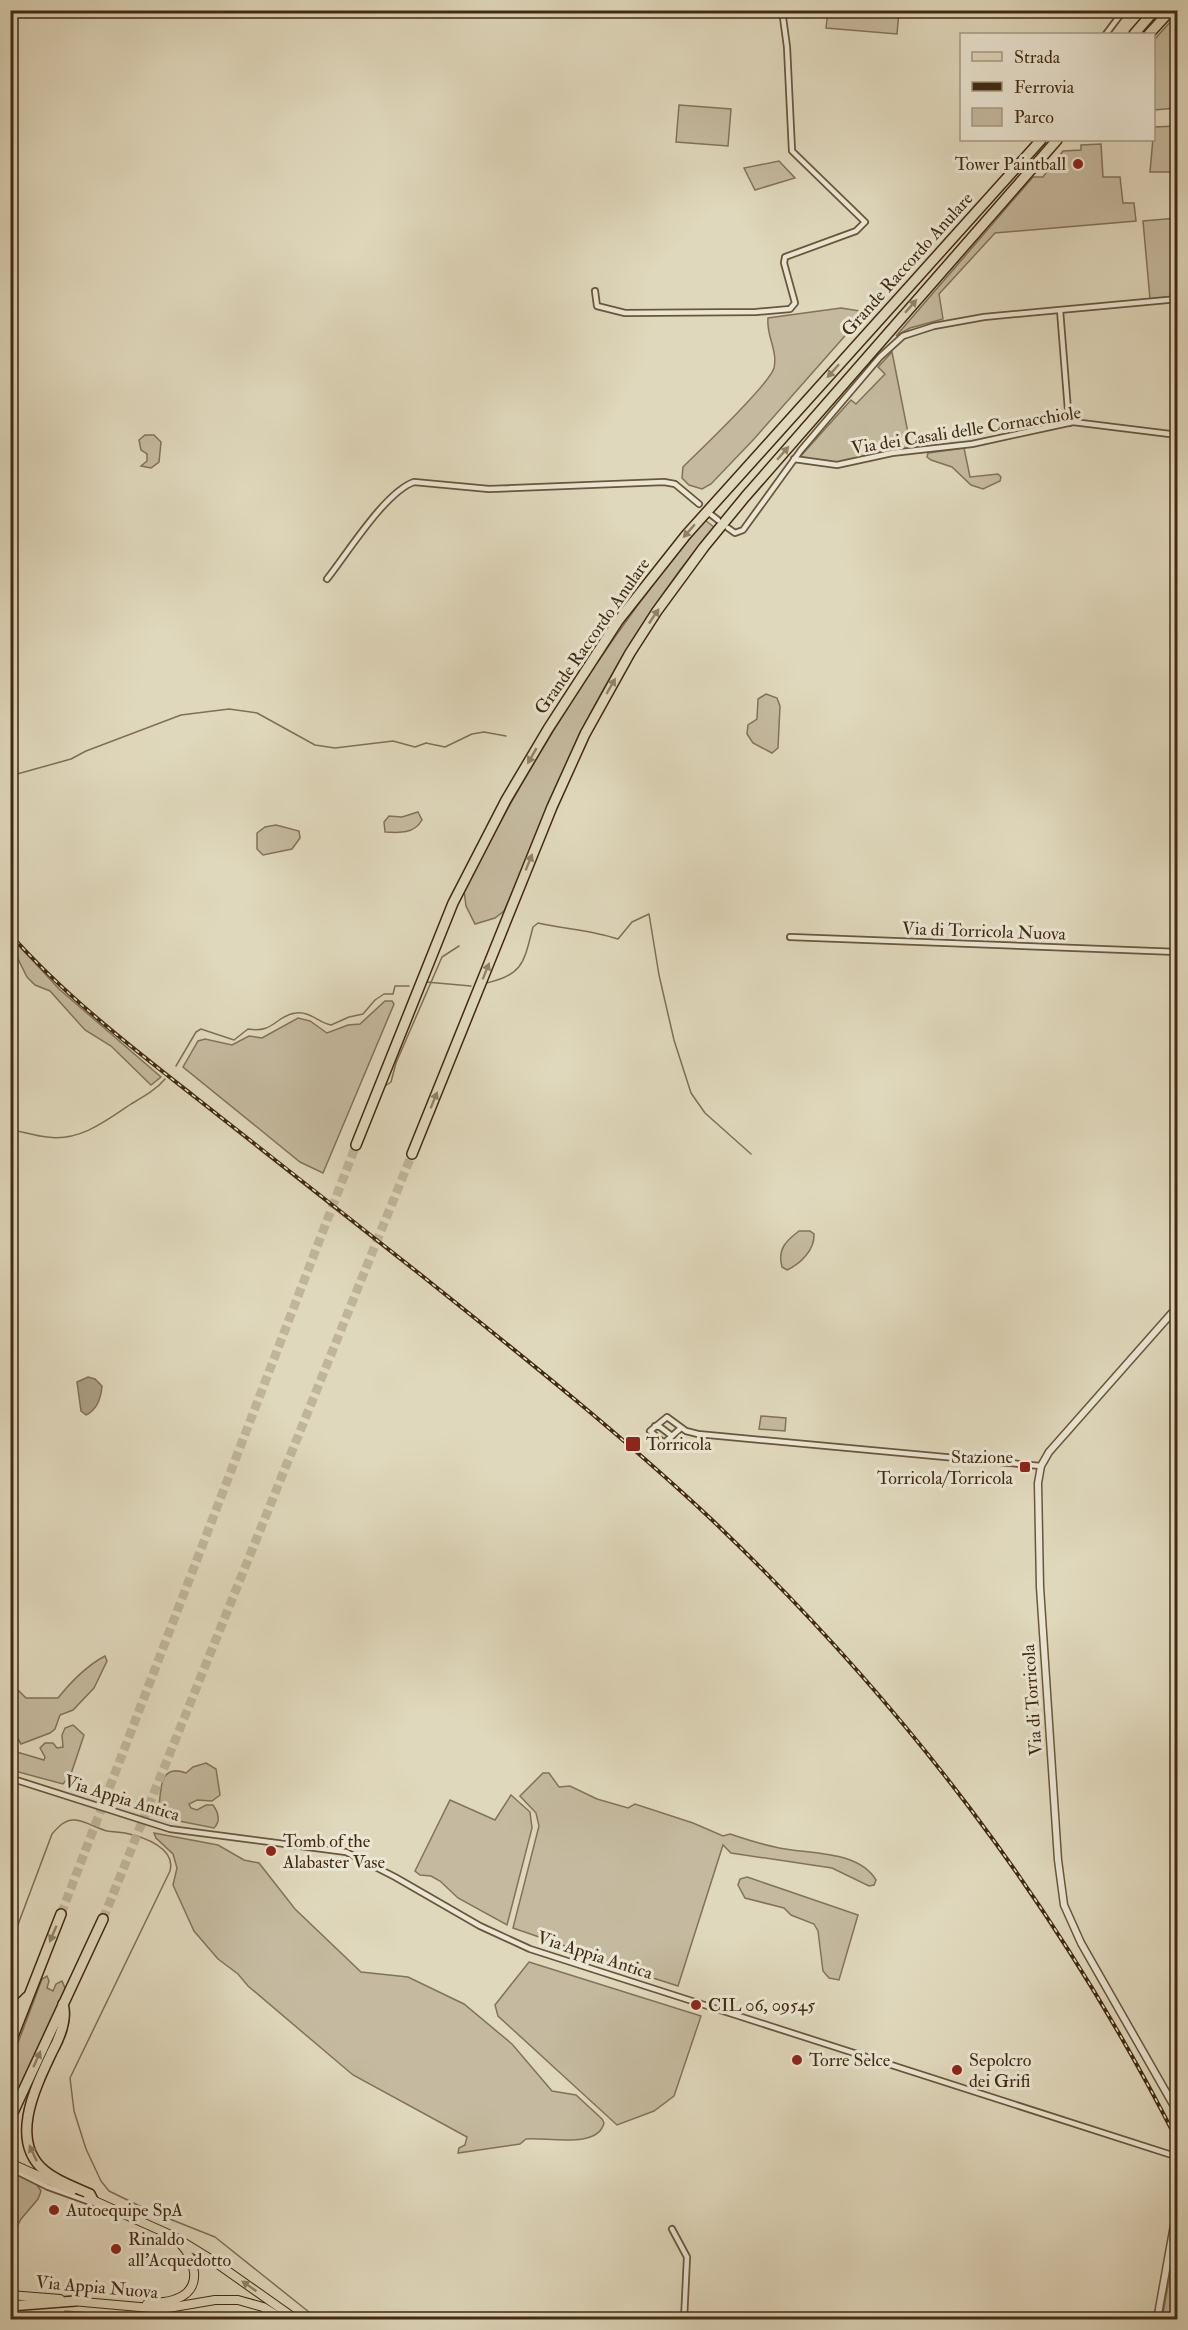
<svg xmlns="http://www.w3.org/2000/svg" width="1188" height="2330" viewBox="0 0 1188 2330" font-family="'IM FELL Double Pica',serif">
<rect width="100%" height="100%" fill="#e0d8bc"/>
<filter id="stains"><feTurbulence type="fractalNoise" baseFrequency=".00333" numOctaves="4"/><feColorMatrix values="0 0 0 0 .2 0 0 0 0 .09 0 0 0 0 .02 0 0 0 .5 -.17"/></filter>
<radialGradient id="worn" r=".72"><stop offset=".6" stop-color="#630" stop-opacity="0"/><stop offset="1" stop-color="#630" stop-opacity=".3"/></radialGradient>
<g fill="#c5ba9f" stroke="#837258" stroke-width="1.5">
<polygon points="828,11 899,11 897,34 826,28"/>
<polygon points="1171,21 1177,26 1177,108 1154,110 1154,40"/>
<polygon points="679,105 731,109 728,146 676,142"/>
<polygon points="1177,126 1177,172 1150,172 1154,127"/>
<polygon points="1101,144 1103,177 1120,177 1123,203 1134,203 1136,221 995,233 939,294 943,319 910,328 896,336 1033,177 1043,177 1063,151 1081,150 1081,145"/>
<polygon points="779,161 795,178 755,190 744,168"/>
<polygon points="1177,218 1177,296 1150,299 1143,221"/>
<path d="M841,308L866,312L754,439L711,484L702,489L689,485L682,478L683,467C699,451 770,384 774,368C778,350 766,336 768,318Z"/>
<polygon points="892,352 911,448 890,450 836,463 799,458 851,400 856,404 885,374 878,367"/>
<polygon points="145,435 154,435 161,442 159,462 151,468 141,466 147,461 147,454 141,450 139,440"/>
<polygon points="964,448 970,477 998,474 1001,477 1000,481 983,489 971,485 952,467 931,460 927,457 928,453"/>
<path d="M705,520L714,527C666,584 625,648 590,714C557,777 534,845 504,911L495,918L475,924L466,906L464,891C531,759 609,633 705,520Z"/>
<polygon points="766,694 777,698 780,706 778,748 772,753 753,743 747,734 748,725 757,719 758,699"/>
<path d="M418,812L422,820C414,834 400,833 385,832L384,822L389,816L402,817Z"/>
<polygon points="276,825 299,831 300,838 292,849 263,855 257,849 257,833 265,827"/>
<polygon points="10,936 59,989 161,1077 151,1085 111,1046 85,1030 50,991 35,985 27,977 11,945"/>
<polygon points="385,1001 392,1001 394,1004 323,1173 300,1162 183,1067 198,1041 205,1039 232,1045 249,1036 262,1038 298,1018 310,1021 327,1033 348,1025 360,1024"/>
<path d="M799,1231H810L814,1234C815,1250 800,1264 787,1270L782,1267C777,1249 786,1241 799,1231Z"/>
<polygon points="761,1416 786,1418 785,1431 759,1429"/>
<path d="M105,1656L107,1661L94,1688L73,1710L60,1715L55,1729L50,1733L21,1744L11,1727V1687L14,1686L26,1698H58C70,1683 88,1665 105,1656Z"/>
<polygon points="73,1725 84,1735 71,1774 63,1784 11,1770 11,1754 17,1752 44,1760 45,1757 40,1748 45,1743 53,1743 57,1748 63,1747 62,1735 65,1728"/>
<path d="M206,1763L216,1769L220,1795L212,1801L197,1800L189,1804L191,1808L197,1810L206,1805H213C218,1812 221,1821 214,1828L174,1820L159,1807C161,1790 159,1763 186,1773L193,1767Z"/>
<path d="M543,1773H549L559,1787L570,1786L597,1799L628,1808L635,1804L693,1823L723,1836L730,1834C745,1839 760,1844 775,1847C807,1855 857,1849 876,1880L874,1885L869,1886L832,1868L731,1853L723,1845L678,1986L597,1960L594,1956L513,1928L539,1826L536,1813L520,1796Z"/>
<polygon points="511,1795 530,1812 532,1828 507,1925 458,1898 440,1881 431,1876 420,1875 415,1871 450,1800 495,1820"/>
<path d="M154,1833L218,1845L244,1860L259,1863L295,1909L361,1972L408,1977L464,2004L512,2044L552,2091L576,2095L602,2119L604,2123C598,2149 547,2137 526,2139L520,2144L458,2153L459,2148L465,2145L467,2137L353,2075L248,1986L238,1974L218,1959L194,1931L173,1885L177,1868L173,1854L156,1838Z"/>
<polygon points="747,1877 858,1915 839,1980 829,1978 823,1971 818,1931 814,1924 791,1915 784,1908 745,1898 738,1885 740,1879"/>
<polygon points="529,1962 701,2016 674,2096 654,2111 617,2125 498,2016 495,2005"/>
<polygon points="47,1976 49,1981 47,1988 53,1991 56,1984 62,1981 65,1988 63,1994 11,2109 10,2064 42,1979"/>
<polygon points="11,2170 36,2183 41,2191 38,2199 21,2219 11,2238"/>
<polygon points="1177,2235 1177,2319 1162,2319"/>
<polygon points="65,2311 112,2315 110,2319 62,2319"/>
</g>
<path fill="#aa9d82" stroke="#806f54" stroke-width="1.5" d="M88,1377L95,1379L102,1386C101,1398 97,1410 86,1415L81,1411L77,1382Z"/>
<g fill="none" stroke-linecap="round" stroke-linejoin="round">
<g stroke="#806f54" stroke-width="1.5">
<polyline points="10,776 71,759 86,751 181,715 229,709 257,713 315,745 335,748 393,741 415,747 426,743 445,747 472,734 484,732 506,736"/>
<polyline points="426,982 471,986"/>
<path d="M486,983C524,975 524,961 533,927L538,923C565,929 592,930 618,939L632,922L649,914L659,975L674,1040L691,1093L705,1113L751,1154"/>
<path d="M176,1066L196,1032L201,1029L234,1040L248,1029C274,1034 276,1015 296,1013C310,1011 319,1023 331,1025L349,1017L363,1014L375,1000L384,994H393L395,986H409"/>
<polyline points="385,1086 391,1082 396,1063 442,957 459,946"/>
<path d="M10,1130C23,1131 34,1136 47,1137C79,1142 106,1121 131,1104C143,1097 156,1090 165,1079"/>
<path d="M10,1946L52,1834C58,1827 65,1819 75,1820C86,1821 96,1828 107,1831C113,1832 119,1832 125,1833C144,1837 176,1848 170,1871L70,2078L74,2111L86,2149L101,2181L109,2191L152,2212L215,2237L319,2320"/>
<polyline points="1171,2018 1178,1973"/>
</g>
<g stroke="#c0b59a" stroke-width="9" stroke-dasharray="9 4.5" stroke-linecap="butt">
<polyline points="61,1914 356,1145"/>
<polyline points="103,1919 412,1154"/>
</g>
<defs>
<g id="minor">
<polyline points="1174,18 1178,22"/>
<polyline points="1106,34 1124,10"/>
<polyline points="595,291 597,306 625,313 756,312 790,309 795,303 784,263 785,257 856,231 865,222 792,151 787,47 782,10"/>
<polyline points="1060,310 1069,423"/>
<polyline points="794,459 837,465 892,453 972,444 1073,422 1178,435"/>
<polyline points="709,513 718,520"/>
<polyline points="728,528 735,533 743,530 801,450 880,357 903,336 934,326 984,317 1178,299"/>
<path d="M327,579C347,554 385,492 414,482L489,489L664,482L675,484L699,504"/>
<polyline points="790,937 1178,952"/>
<polyline points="655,1426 660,1427 672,1436"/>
<polyline points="681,1428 664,1443 650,1431 667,1417 686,1431 698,1434 1041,1466"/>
<polyline points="10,1778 170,1829 346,1852 395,1877 480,1926 530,1949 1178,2157"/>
<polyline points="10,2168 48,2187 90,2202"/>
<polyline points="672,2229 687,2257 684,2320"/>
</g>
<g id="tertiary">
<polyline points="1178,1306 1049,1452 1041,1466 1038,1483 1040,1587 1058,1860 1064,1905 1081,1943 1178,2113"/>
<polyline points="1157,2320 1178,2203"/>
</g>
<g id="primary">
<polyline points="10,2163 72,2191"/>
<polyline points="88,2198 173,2236 212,2260 297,2320"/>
<polyline points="10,2295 60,2299"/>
<polyline points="72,2301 162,2309 215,2300 238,2300 263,2307 284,2320"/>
<path d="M147,2304C157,2302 167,2303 176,2299C204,2289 195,2259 180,2243"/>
</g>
<g id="motorway">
<polyline points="1134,34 1155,10"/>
<polyline points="1149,34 1171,10"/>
<polyline points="356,1145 453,903 506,800 548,729 618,621 686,535 1041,140"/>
<polyline points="412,1154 552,807 585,734 630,653 657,611 704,547 745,497 1057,140"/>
<path d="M63,2004C68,2020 59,2039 52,2052C36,2086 8,2141 45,2171C58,2182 75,2187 90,2194L93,2200"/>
<polyline points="10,2014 27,1997"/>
<polyline points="10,2044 61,1914"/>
<polyline points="10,2119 103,1919"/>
<polyline points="10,2306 75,2301"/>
</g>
</defs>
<use href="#minor" stroke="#69563b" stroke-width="8"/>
<use href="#tertiary" stroke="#69563b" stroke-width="9"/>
<use href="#primary" stroke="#412a10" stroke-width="10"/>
<use href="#motorway" stroke="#412a10" stroke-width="12"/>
<use href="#minor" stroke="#ebe6d3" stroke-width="4.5"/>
<use href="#tertiary" stroke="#ebe6d3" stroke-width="6"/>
<use href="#primary" stroke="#e0d8bc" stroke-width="8"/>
<use href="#motorway" stroke="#e0d8bc" stroke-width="9"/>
<defs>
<path id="rail" d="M10,934C65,996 130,1046 195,1097C269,1155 343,1213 416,1271C516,1351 617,1431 710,1518C903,1702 1057,1904 1178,2142"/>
</defs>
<use href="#rail" stroke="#412a10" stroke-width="4"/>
<use href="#rail" stroke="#ebe6d3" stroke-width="1.5" stroke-dasharray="4.5" stroke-linecap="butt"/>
</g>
<defs><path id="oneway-solid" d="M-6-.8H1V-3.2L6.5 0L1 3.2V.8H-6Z" transform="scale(1.5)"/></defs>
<g fill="#908166">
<use href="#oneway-solid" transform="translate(911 306) rotate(-49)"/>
<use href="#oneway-solid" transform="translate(833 371) rotate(132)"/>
<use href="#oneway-solid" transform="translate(783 453) rotate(-49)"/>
<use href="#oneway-solid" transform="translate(689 531) rotate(131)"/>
<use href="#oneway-solid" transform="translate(654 616) rotate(-56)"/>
<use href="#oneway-solid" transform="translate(611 686) rotate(-60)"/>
<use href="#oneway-solid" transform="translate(532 756) rotate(120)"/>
<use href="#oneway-solid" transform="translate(529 862) rotate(-68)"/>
<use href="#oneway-solid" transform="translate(486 971) rotate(-68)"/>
<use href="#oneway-solid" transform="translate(434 1100) rotate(-68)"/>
<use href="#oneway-solid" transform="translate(53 1934) rotate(113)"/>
<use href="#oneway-solid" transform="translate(37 2059) rotate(-66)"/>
<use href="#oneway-solid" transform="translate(33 2153) rotate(-115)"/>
<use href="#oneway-solid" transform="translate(249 2286) rotate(-145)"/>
</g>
<g fill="#8f2418" stroke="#ebe6d3" stroke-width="2">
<circle cx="1078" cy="164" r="6"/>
<rect x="625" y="1436" width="16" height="16" rx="3"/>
<rect x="1019" y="1461" width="12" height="12" rx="3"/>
<circle cx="271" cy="1851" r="6"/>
<circle cx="696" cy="2005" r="6"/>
<circle cx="797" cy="2060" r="6"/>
<circle cx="957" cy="2070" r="6"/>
<circle cx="54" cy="2210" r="6"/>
<circle cx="116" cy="2249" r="6"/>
</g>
<g text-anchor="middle" stroke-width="6" stroke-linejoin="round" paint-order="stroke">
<g font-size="18" fill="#412a10" stroke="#ebe6d3" text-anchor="start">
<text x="1066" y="170" text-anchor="end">Tower Paintball</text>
<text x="646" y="1450">Torricola</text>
<text x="1013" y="1463" text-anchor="end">Stazione<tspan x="1013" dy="21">Torricola/Torricola</tspan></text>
<text x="283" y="1847">Tomb of the<tspan x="283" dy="21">Alabaster Vase</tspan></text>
<text x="708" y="2011">CIL 06, 09545</text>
<text x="809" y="2066">Torre Selce</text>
<text x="969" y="2066">Sepolcro<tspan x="969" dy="21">dei Grifi</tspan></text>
<text x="66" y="2216">Autoequipe SpA</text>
<text x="128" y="2245">Rinaldo<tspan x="128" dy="21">all'Acquedotto</tspan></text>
</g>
<g font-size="18" fill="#412a10" stroke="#ebe6d3">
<text transform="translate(907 264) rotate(-48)" y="6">Grande Raccordo Anulare</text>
<text transform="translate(966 430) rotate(-9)" y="6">Via dei Casali delle Cornacchiole</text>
<text transform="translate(592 636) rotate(-55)" y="6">Grande Raccordo Anulare</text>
<text transform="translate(984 931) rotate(2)" y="6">Via di Torricola Nuova</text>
<text transform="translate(1032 1700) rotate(-94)" y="6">Via di Torricola</text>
<text transform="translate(122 1798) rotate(17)" y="6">Via Appia Antica</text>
<text transform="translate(595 1955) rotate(18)" y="6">Via Appia Antica</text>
<text transform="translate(97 2287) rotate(5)" y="6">Via Appia Nuova</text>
</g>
</g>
<rect width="1188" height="2330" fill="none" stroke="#e0d8bc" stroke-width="36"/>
<rect x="12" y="12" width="1164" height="2306" fill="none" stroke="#412a10" stroke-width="3"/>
<rect x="18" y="18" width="1152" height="2294" fill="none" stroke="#412a10" stroke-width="1.5"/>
<rect x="960" y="33" width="195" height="108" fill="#ebe6d3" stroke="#a79b85" stroke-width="1.5"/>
<rect x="972" y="52" width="30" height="9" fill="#e0d8bc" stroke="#a79b85" stroke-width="1.5"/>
<text x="1014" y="63" font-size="18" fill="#412a10">Strada</text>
<rect x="972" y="82" width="30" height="9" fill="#412a10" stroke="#a79b85" stroke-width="1.5"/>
<text x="1014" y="93" font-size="18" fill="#412a10">Ferrovia</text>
<rect x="972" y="108" width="30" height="18" fill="#c5ba9f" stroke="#a79b85" stroke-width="1.5"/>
<text x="1014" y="123" font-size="18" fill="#412a10">Parco</text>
<rect width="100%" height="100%" filter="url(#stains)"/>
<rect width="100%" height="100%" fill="url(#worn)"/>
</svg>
